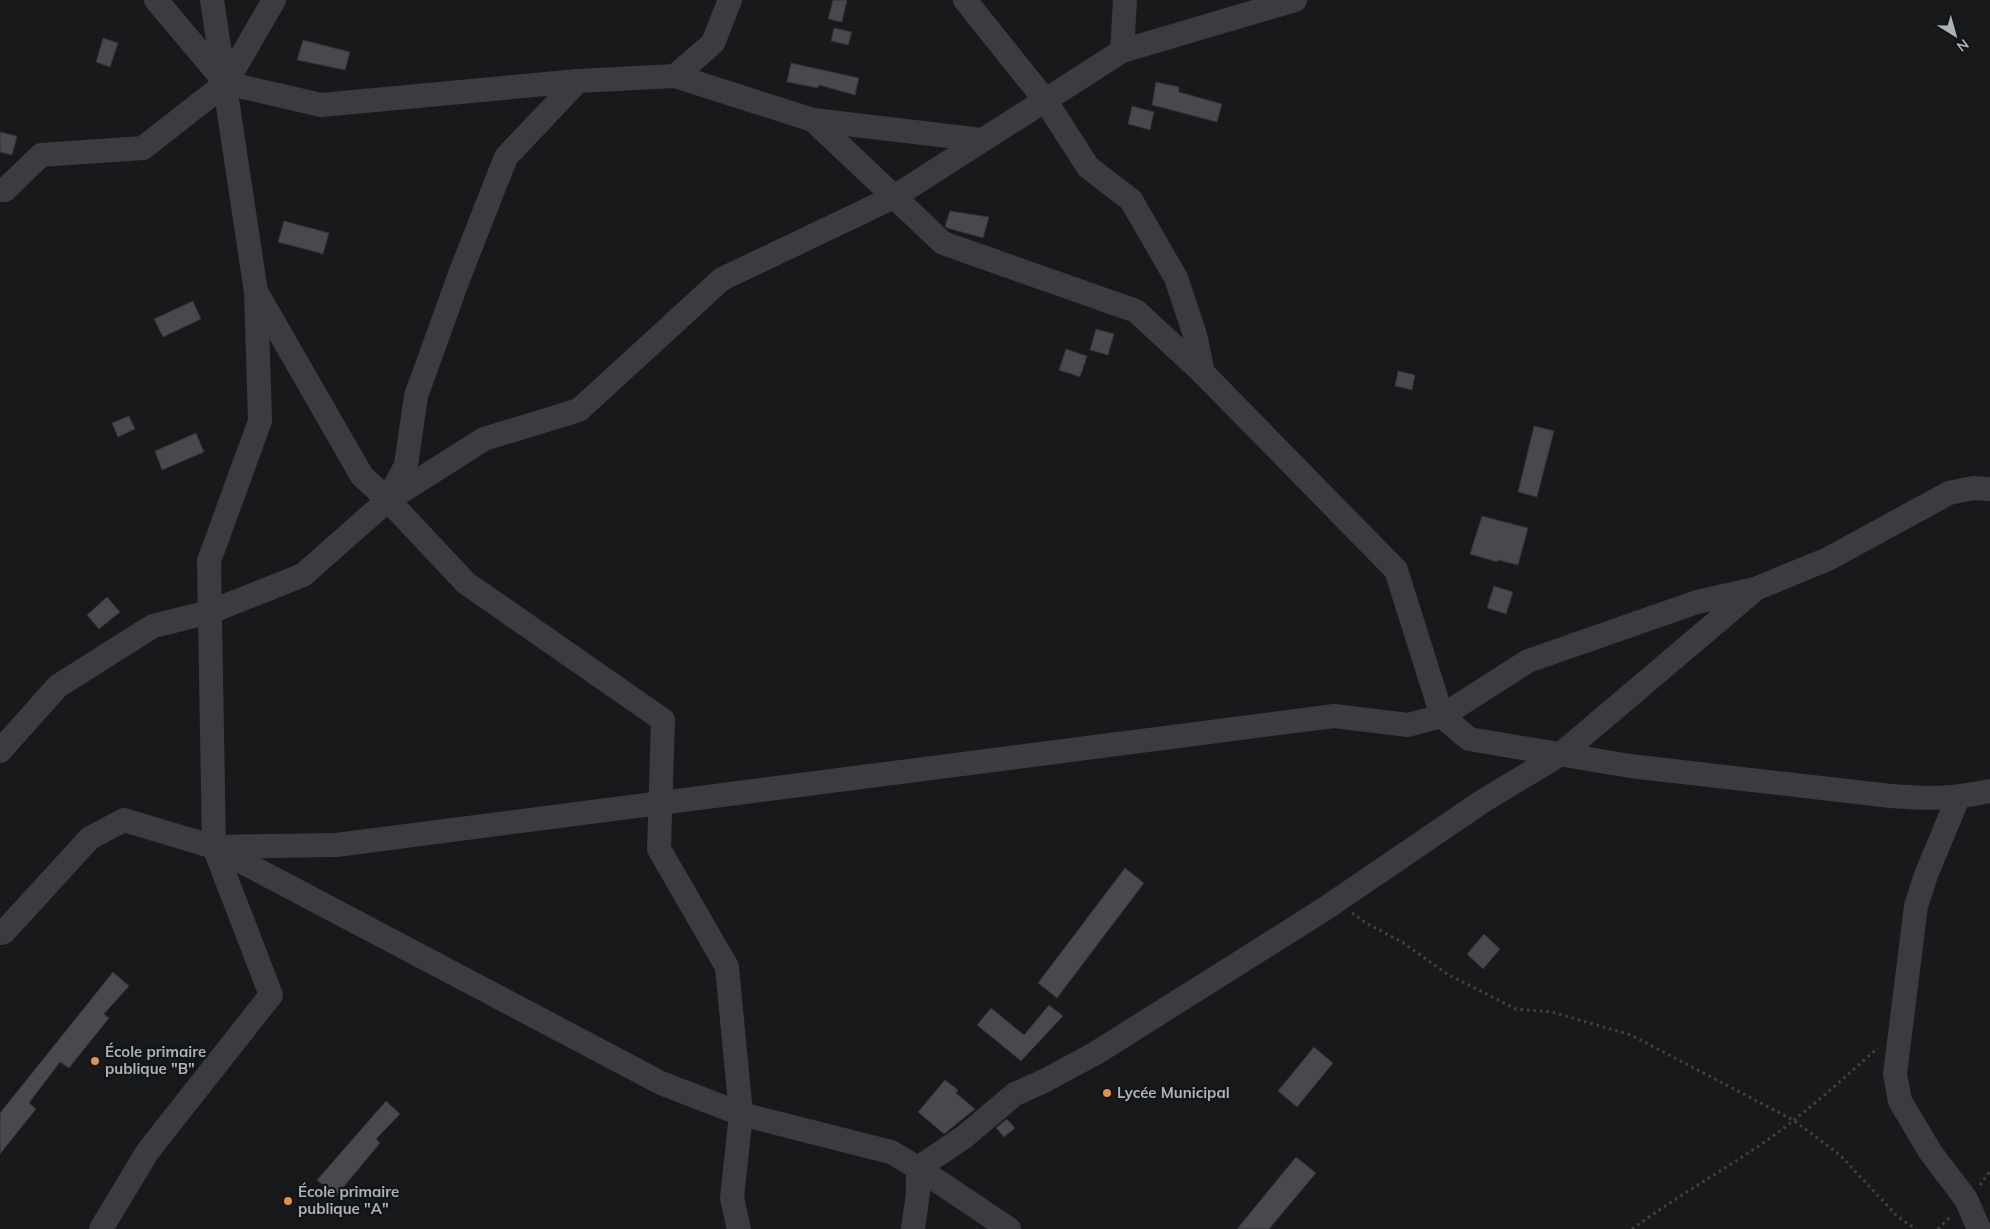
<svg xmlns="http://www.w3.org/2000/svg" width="1990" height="1229" viewBox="0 0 1990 1229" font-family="Mulish,sans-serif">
<rect width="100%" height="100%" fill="#18191a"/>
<g fill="#47494d" stroke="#333336">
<polygon points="833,0 847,0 842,22 828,19"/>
<polygon points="834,28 852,32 848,45 831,41"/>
<polygon points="103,38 118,43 110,67 96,62"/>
<polygon points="303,40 350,52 345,70 297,60"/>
<polygon points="791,63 859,78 855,95 819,85 818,88 787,82"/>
<polygon points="1156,82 1179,87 1179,92 1222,104 1217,122 1152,105"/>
<polygon points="1132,106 1154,112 1150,130 1128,124"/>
<polygon points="0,132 17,136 12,155 0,152"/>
<polygon points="950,211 989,217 983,238 947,228 945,226"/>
<polygon points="284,221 329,233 323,254 278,242"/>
<polygon points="193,301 201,319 163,337 154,319"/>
<polygon points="1096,329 1114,334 1108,355 1090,350"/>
<polygon points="1066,349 1087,356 1080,377 1059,370"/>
<polygon points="1398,371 1415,375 1412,390 1395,386"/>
<polygon points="129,416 135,429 118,437 112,423"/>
<polygon points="1534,426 1554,431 1537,497 1518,492"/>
<polygon points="196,433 204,452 162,470 155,451"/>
<polygon points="1482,516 1528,528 1518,565 1498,560 1497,562 1470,554"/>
<polygon points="1494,586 1513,592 1506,614 1487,608"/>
<polygon points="107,597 120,612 99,629 87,615"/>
<polygon points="1125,868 1144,883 1057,998 1038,983"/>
<polygon points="1484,934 1500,949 1483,969 1467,954"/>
<polygon points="113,972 129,986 104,1014 109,1018 69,1068 60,1062 29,1103 36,1109 0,1154 0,1113"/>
<polygon points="1049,1005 1063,1016 1021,1061 977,1025 991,1008 1024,1035"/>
<polygon points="1314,1047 1333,1063 1297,1107 1278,1091"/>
<polygon points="945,1080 958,1090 956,1093 975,1109 944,1134 918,1112"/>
<polygon points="386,1101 400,1114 376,1139 380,1143 336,1196 317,1180"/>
<polygon points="1007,1119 1015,1128 1004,1137 996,1128"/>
<polygon points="1296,1157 1316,1173 1269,1229 1237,1229"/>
</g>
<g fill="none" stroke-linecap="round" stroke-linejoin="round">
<g stroke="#404346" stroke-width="3" stroke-dasharray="2.5 4" stroke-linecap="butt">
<polyline points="1352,913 1366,923 1402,942 1447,974 1516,1009 1552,1012 1631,1035 1793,1120 1840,1155 1898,1217 1916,1229"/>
<polyline points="1980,1185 1990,1171"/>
<path d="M1632,1229C1676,1197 1722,1171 1766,1141C1806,1113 1841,1080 1878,1048"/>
<polyline points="1938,1229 1952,1215"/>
</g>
<g stroke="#3a3c3f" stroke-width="24">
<polyline points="156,0 226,83 274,0"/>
<polyline points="212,0 256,292 260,421 209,561 214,847 661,1083 741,1114 891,1152 918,1168 918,1193 913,1229"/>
<polyline points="965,0 1045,100 1088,167 1131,200 1176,278 1195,335 1203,373"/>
<polyline points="1122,51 1125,0"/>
<polyline points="675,76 713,43 730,0"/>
<polyline points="813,120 982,140"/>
<path d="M0,190H5L41,155L143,148L226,83L321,105L578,81L675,76L813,120L943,243L1136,311L1203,373L1396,570L1442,716L1469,739L1630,766L1891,796C1929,799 1953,799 1990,791"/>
<polyline points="258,295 362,476 388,500 466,583 663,720 659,849 727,967 741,1114 732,1198 739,1229"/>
<polyline points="388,499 406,465 416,396 460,274 506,157 578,81"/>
<polyline points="0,751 58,686 153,626 210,612 303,575 388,500 484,439 579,410 722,279 894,197 1122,51 1295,0"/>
<polyline points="1958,798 1926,875 1916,906 1895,1074 1900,1101 1931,1153 1966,1199 1979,1229"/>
<polyline points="0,933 4,932 90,838 124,820 214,847 336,845 1334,716 1408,725 1442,716 1528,661 1697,602 1755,589 1828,559 1949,493 1973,488 1990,489"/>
<polyline points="101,1229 148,1151 271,995 214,847"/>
<polyline points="1009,1229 918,1168 964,1137 1015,1094 1044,1081 1096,1053 1323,910 1483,801 1561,754 1752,592"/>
</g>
</g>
<g fill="#e49247" stroke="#131415" stroke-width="2">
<circle cx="95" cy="1061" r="5"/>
<circle cx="1107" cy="1093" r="5"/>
<circle cx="288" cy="1201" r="5"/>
</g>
<g text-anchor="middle" stroke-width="4.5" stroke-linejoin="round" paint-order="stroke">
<g font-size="15" font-weight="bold" fill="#acb2b9" stroke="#131415" text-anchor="start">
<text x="105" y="1057">École primaire<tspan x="105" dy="17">publique "B"</tspan></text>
<text x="1117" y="1098">Lycée Municipal</text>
<text x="298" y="1197">École primaire<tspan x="298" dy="17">publique "A"</tspan></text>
</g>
</g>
<g transform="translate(1955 35) rotate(143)" stroke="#131415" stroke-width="4" paint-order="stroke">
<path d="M0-4L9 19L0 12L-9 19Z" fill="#acb2b9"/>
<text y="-8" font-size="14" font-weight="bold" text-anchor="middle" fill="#acb2b9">N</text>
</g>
</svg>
